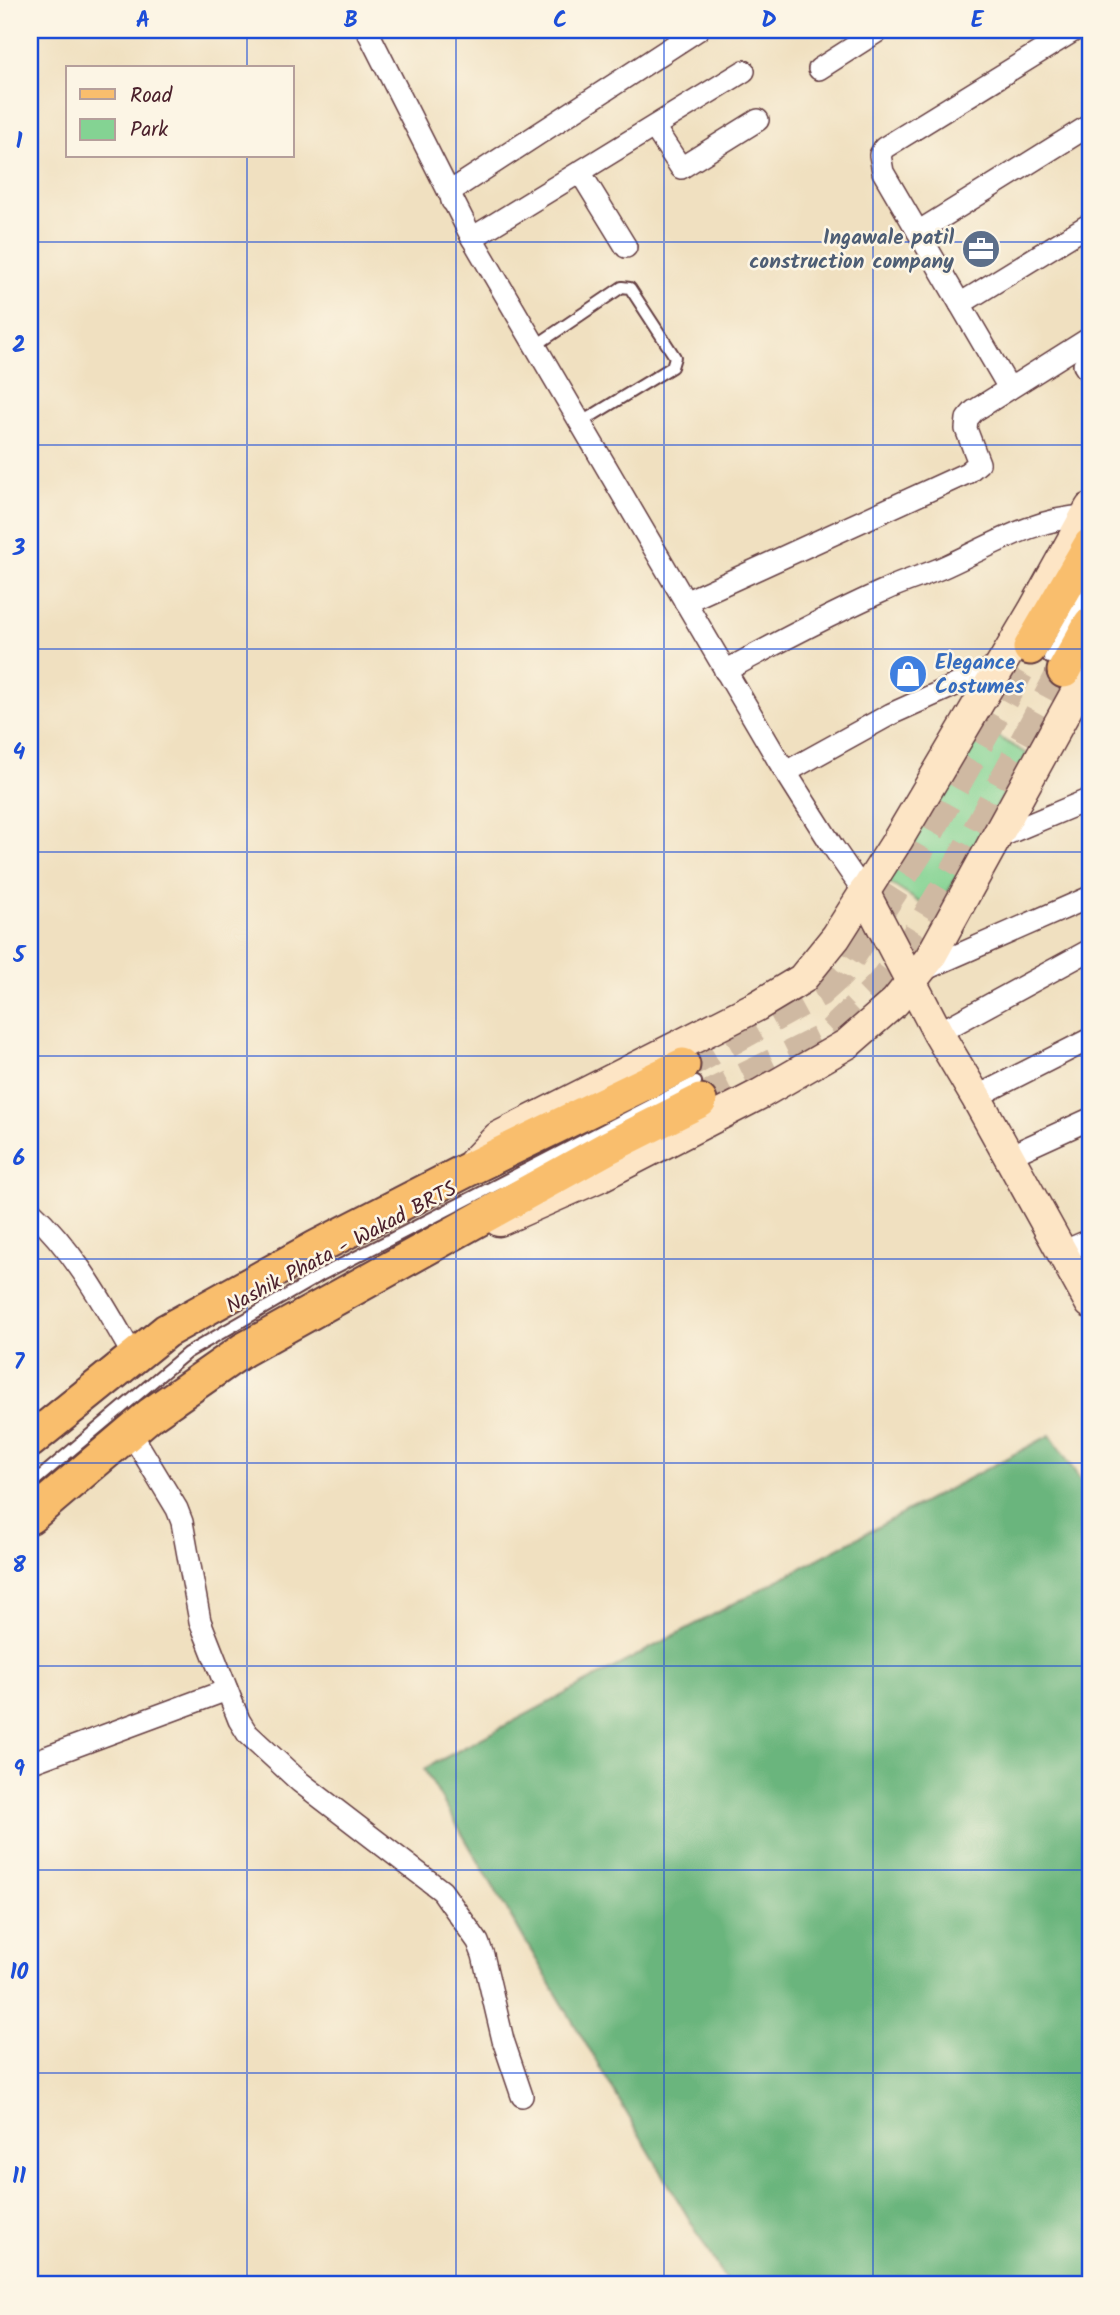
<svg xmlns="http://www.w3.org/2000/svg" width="1120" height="2315" viewBox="0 0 1120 2315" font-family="Kalam,sans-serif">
<rect width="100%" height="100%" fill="#fcf5e5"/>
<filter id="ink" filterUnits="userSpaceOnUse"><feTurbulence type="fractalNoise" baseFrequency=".0143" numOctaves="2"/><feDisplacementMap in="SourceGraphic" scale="14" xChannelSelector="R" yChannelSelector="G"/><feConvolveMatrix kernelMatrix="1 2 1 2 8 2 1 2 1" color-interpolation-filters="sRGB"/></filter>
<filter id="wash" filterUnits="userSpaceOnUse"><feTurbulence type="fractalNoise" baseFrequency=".00686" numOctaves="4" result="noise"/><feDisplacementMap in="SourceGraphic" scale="28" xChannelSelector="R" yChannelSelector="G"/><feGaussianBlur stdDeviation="1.57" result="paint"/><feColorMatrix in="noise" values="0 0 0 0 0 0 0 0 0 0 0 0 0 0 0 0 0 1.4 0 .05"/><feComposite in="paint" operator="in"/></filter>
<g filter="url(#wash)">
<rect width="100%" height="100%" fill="#f0e0c0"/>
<polygon fill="#84d393" stroke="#67795f" stroke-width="2" points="972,721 1027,754 936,913 876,874"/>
<polygon fill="#6bb57d" stroke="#5a6a54" stroke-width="2" points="1050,1435 1090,1494 1090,2285 728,2285 424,1769"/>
</g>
<g filter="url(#ink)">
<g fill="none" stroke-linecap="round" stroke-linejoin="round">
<g stroke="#cfb9a2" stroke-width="33" stroke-dasharray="33 17" stroke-linecap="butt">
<polyline points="683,1065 818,991 839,972 917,851 1030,648"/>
<polyline points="700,1101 827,1039 881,987 913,943 961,864 1064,671"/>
</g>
<defs>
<g id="lane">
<polyline points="535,346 622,287 630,288 675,357 672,367 580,423"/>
<polyline points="1049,658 1090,586"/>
<polyline points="30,1485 187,1353 323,1274 696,1082"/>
</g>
<g id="street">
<polyline points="367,30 472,238 778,760 833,847 864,892"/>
<polyline points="819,69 880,30"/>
<polyline points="654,127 681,168 758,120"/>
<polyline points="580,172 626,247"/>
<polyline points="452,201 451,195 454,189 698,30"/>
<polyline points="918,232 1090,125"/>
<polyline points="472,238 744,71"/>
<polyline points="960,304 1090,224"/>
<polyline points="1084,365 1090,374"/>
<polyline points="1009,388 883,172 880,155 884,148 1075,30"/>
<polyline points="685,602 967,473 979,463 966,429 967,419 974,411 1090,338"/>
<path d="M725,671C780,641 835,612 892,587C910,579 929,574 946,566C992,545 1035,518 1086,516"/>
<polyline points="786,772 891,714 1002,664"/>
<polyline points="997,838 1090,799"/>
<polyline points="919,972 1090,897"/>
<polyline points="938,1033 1090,950"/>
<polyline points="976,1097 1090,1039"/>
<polyline points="1009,1156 1090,1119"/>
<path d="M30,1210C75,1251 104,1305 134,1357"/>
<polyline points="1062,1252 1090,1240"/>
<polyline points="131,1433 177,1509 182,1522 200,1621 239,1720 247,1733 300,1782 442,1891 478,1942 483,1955 503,2040 522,2096"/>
<polyline points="30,1763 227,1690"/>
</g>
<g id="secondary">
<polyline points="864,892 938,1033 976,1097 1090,1303"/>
<polyline points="474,1162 498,1137 757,1006 802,979 836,937 897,841 1033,611 1090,508"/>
<polyline points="499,1221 599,1177 760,1094 847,1044 895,1002 930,958 1090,667"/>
</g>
<g id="primary">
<polyline points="1030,648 1090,545"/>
<polyline points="1064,671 1090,624"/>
<polyline points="30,1441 166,1331 317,1247 467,1170 683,1065"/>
<polyline points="30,1517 150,1415 243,1350 607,1148 700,1101"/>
</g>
</defs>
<use href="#lane" stroke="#633c41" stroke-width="14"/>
<use href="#street" stroke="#633c41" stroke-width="24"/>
<use href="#secondary" stroke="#633c41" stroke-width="33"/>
<use href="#primary" stroke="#633c41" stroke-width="37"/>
<use href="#lane" stroke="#fff" stroke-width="10"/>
<use href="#street" stroke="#fff" stroke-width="21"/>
<use href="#secondary" stroke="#fde5c5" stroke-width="30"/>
<use href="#primary" stroke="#f9be6d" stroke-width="33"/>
</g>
</g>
<path fill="none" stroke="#1d4ed8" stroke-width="2" stroke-opacity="0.55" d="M247,30V68M456,30V2285M664,30V2285M873,30V2285M247,156V2285M30,242H1090M30,445H1090M30,649H1090M30,852H1090M30,1056H1090M30,1259H1090M30,1463H1090M30,1666H1090M30,1870H1090M30,2073H1090"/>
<defs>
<symbol id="office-disc" viewBox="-11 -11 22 22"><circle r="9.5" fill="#5c6f8a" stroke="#fcf5e5"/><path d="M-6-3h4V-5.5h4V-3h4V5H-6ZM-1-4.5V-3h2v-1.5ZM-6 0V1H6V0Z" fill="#fff"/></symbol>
<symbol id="shop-disc" viewBox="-11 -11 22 22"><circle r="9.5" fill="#3f7fe0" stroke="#fcf5e5"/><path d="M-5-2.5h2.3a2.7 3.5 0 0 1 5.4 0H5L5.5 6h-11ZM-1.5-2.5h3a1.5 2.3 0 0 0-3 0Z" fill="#fff"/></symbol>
</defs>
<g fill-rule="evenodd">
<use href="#office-disc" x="959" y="227" width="44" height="44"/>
<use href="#shop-disc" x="886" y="652" width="44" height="44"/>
</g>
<g text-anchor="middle" stroke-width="5" stroke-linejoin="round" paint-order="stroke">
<g font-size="21" font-weight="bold" fill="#4e5e75" stroke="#fcf5e5" text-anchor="end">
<text x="954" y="244">Ingawale patil<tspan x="954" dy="24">construction company</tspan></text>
</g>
<g font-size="21" font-weight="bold" fill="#366cbe" stroke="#fcf5e5" text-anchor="start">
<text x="935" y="669">Elegance<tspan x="935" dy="24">Costumes</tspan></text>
</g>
<g font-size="21" fill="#4a1f2b" stroke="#fcf5e5">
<text transform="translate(341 1247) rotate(-28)" y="7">Nashik Phata - Wakad BRTS</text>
</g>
</g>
<rect width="1120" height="2315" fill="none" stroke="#fcf5e5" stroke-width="77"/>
<rect x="66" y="66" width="228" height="91" fill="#fcf5e5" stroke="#b59f9b" stroke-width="2"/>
<rect x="80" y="89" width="35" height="10" fill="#f9be6d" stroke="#b59f9b" stroke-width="2"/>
<text x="130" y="102" font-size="21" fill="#4a1f2b">Road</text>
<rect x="80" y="119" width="35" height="21" fill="#84d393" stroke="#b59f9b" stroke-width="2"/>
<text x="130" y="136" font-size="21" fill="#4a1f2b">Park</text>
<rect x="38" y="38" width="1044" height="2238" fill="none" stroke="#1d4ed8" stroke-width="2.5"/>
<g font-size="23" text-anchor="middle" font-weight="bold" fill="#1d4ed8">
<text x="143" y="27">A</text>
<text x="351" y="27">B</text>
<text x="560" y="27">C</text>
<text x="769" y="27">D</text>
<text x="977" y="27">E</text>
<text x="19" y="148">1</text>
<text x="19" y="352">2</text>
<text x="19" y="555">3</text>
<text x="19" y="759">4</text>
<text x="19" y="962">5</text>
<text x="19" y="1165">6</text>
<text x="19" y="1369">7</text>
<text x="19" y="1572">8</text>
<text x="19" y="1776">9</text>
<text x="19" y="1979">10</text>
<text x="19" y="2183">11</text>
</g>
</svg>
